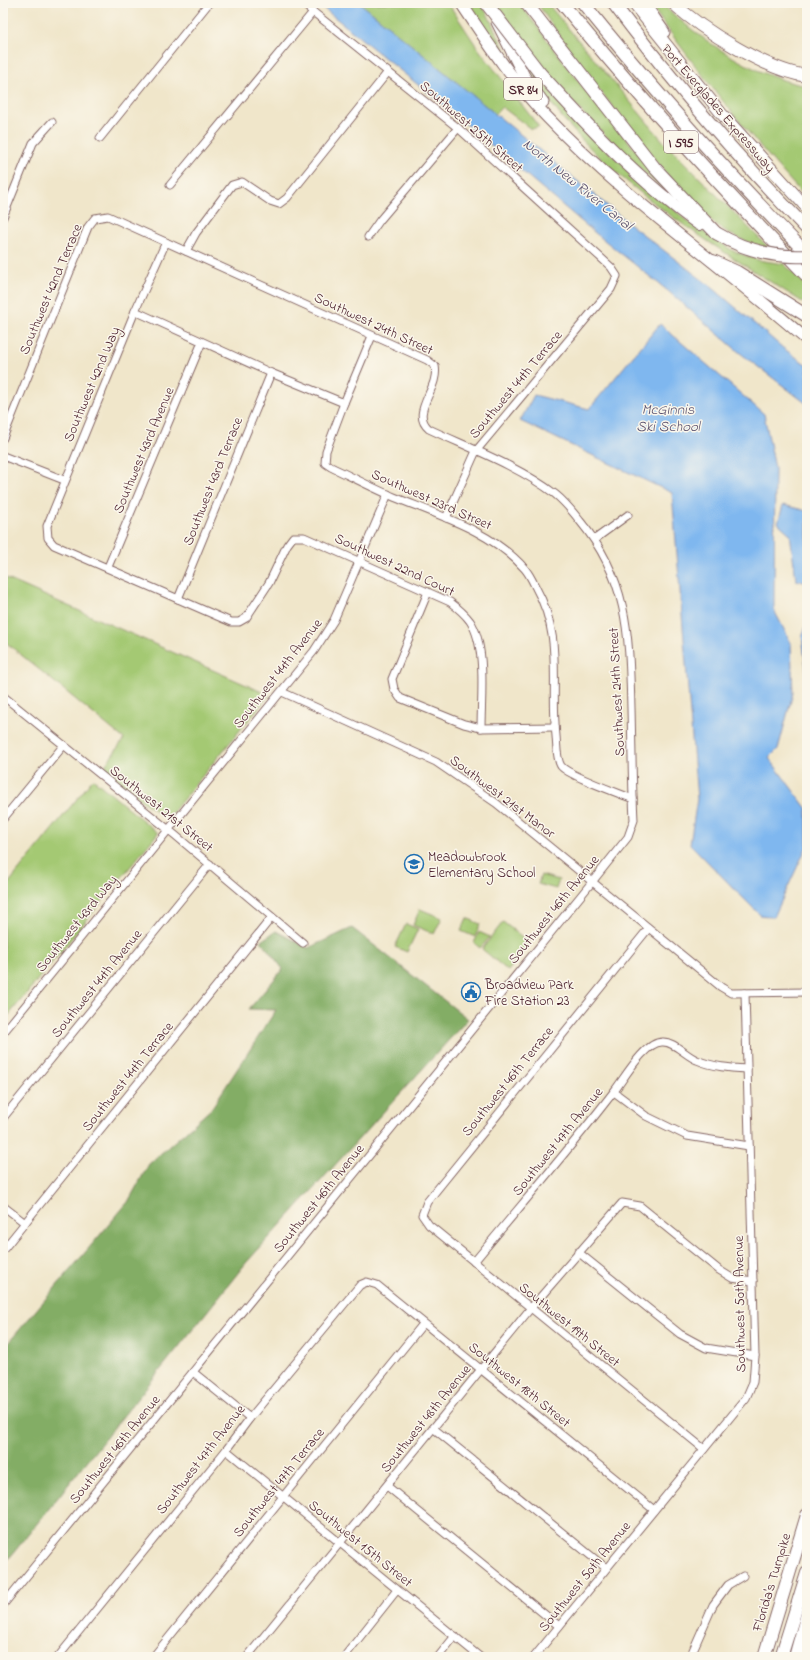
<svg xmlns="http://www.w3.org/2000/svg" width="810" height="1660" viewBox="0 0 810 1660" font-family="'Indie Flower',sans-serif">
<rect width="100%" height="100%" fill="#fbf7ec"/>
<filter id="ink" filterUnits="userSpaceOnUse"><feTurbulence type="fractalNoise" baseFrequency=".025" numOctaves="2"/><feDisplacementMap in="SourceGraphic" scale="8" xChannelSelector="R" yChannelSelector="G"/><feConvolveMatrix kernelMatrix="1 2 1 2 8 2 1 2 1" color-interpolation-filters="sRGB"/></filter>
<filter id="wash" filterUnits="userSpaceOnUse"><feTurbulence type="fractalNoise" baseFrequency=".012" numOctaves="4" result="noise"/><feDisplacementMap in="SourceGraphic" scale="16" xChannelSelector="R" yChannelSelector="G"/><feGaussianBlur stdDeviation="0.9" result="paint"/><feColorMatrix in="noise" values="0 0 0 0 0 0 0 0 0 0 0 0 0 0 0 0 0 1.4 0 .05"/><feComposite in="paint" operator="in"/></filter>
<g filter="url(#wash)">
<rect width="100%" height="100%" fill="#f0e6ca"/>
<g fill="#a4c973" stroke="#77744f">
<polygon points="360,3 448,3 477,47 539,127 531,129 502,107 495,114"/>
<polygon points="468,3 480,3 487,13 511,64"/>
<path d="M496,3H519L588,94L670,190L667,193C620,151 574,107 534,58C520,40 505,24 496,3Z"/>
<path d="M537,3H547L663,141L769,248C752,244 738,239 724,230C693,209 662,169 638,139C603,95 568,50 537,3Z"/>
<path d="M649,3H661C699,39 754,77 807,86V199C750,137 698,72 649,3Z"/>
<path d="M527,64L584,130L687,221L733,251L758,260L784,264L807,286V305C712,244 579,168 527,64Z"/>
<polygon points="3,577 269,695 167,819 101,771 124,739 3,640"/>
<polygon points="93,779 158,833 3,1022 3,890"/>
<polygon points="541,875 559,880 556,889 538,884"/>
<polygon points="420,909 442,918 434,934 413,925"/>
<polygon points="467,918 480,924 475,937 461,931"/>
<polygon points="503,922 530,943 508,971 482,949"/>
<polygon points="406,924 418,929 407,952 395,947"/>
<polygon points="479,932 490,937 480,948 474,943"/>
</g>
<polygon fill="#83ad65" stroke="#666648" points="352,928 468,1019 246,1263 3,1566 3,1349 128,1202 149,1164 211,1109 276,1010 249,1009 283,969 261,941 276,931 308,948"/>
<g fill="#7fb7ef" stroke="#646b8d">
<polygon points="317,3 360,3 631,225 714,289 783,348 807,365 807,404 740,353 668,291 594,232 459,118"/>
<polygon points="660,324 764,414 775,468 774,610 791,643 793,693 778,749 769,758 807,809 807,846 774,917 760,915 690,844 697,799 672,493 520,421 534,395 589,409"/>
<polygon points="783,505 807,511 807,583 796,580 790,534 778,523"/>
<polygon points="807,624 807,677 802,636"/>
</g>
</g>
<g filter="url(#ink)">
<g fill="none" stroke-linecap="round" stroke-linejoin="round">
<defs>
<g id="minor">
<polyline points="302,3 458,128 611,267 617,276 611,289 476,451 446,518"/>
<polyline points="100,138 209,3"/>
<polyline points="170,185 313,12"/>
<polyline points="3,217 33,143 52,122"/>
<polyline points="368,237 380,220 458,128"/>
<path d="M166,242L135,311L47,526L48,538L54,545L231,622H239L246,618L269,583L287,545L293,537H304L450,602C458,608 464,613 470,621C487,646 481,698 481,728"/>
<polyline points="186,251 196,233 232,185 242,182 270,201 279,204 287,198 388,72"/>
<polyline points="135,311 271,373 344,403"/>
<path d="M372,336L344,403L326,451L325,463L331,467C352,477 373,488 394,497C440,516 492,531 525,569C530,575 533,582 536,588C564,638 550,682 556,736C557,745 556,758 561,766C569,776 619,793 633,799"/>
<path d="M3,438L88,227L95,218L108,216L427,360L435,366C440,389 409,412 429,429C472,449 518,466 555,494C565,502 573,512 580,521C629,580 629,636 631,708C632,746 632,783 634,820L628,837L592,882L3,1605"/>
<polyline points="3,456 64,480"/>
<polyline points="595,539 628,515"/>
<polyline points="108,567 202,342"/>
<polyline points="428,592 392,679 394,689 400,698 464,724 481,728 555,727"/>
<polyline points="178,599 271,373"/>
<polyline points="282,692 436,762 496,803 721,987 731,993 807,992"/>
<polyline points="3,696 175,835 303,943"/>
<polyline points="3,819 64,745"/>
<polyline points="648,929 427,1202 422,1215 429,1225 704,1449"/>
<polyline points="3,1033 314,651 334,620 388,494"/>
<polyline points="614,1092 646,1116 687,1136 749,1146"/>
<polyline points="3,1118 210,864"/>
<polyline points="3,1206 25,1223"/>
<polyline points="3,1250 272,917"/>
<polyline points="578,1252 680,1334 706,1348 755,1356"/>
<path d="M474,1262C521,1205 570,1149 615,1090C625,1077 645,1042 662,1042C674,1041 686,1056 697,1060C713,1067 730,1068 747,1069"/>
<polyline points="193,1372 250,1418"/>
<polyline points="433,1428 606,1568"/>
<polyline points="226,1450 480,1657"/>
<polyline points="387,1486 559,1626"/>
<polyline points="58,1657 226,1450 250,1418 360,1285 367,1282 377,1285 654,1510"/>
<polyline points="153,1657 423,1324"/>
<polyline points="247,1657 530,1309 622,1203 640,1206 719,1270 732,1278 753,1281"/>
<polyline points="344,1657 397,1590"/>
<polyline points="438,1657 455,1636"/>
<polyline points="534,1657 746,1398 753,1382 755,1356 745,993"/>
<polyline points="690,1657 713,1605 728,1585 743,1576"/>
</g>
<g id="primary">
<path d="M461,3C487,42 514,83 547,117C626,200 721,264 807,340"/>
<polyline points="633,3 721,113 807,208"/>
<polyline points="644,3 664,32"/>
<polyline points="497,22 524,76 543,102"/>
</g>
<g id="motorway">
<polyline points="526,3 654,167 716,233"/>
<path d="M562,3C639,98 722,188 807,276"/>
<path d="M583,3C653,90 729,174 807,254"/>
<path d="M613,3C673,83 738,158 807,229"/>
<path d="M673,3C702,30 768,71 807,76"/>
<path d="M539,72C587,125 641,183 699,224"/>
<polyline points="713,261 737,272 807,316"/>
<polyline points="764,1657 807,1515"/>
<polyline points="781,1657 807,1573"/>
<polyline points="795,1657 807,1614"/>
<polyline points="805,1657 807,1652"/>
</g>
</defs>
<use href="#minor" stroke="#846563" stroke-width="9"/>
<use href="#primary" stroke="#846563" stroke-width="13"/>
<use href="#motorway" stroke="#846563" stroke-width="14"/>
<use href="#minor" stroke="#fff" stroke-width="7"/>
<use href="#primary" stroke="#fff" stroke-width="11"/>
<use href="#motorway" stroke="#fff" stroke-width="12"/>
<defs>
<g id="motorway-bridge">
<polyline points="486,3 539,72"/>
<path d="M716,233C744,250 774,258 807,256"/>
</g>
</defs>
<use href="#motorway-bridge" stroke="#846563" stroke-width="14" stroke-linecap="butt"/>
<use href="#motorway-bridge" stroke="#fff" stroke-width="12"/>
</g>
</g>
<defs>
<symbol id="school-ring" viewBox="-11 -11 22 22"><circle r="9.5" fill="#fbf7ec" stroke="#1f6fb2" stroke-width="1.5"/><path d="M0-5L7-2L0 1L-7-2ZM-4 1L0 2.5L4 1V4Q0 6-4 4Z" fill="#1f6fb2"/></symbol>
<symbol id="civic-ring" viewBox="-11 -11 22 22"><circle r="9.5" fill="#fbf7ec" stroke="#1f6fb2" stroke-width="1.5"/><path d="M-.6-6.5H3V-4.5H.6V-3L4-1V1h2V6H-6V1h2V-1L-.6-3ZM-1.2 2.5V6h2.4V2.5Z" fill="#1f6fb2"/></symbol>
</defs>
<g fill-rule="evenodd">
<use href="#school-ring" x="403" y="853" width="22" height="22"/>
<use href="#civic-ring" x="460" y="981" width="22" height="22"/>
</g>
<g text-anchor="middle" stroke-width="3" stroke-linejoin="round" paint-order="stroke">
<g fill="#fbf7ec" stroke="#7f6065" stroke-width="1">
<rect x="504" y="78" width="38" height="22" rx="3"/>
<rect x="664" y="131" width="34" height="22" rx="3"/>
</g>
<g font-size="13" font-weight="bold" fill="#4a1f2b">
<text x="523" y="94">SR 84</text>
<text x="681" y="147">I 595</text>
</g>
<g font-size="14" fill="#4a1f2b" stroke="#fbf7ec">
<text transform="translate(719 108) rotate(49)" y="5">Port Everglades Expressway</text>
<text transform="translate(472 126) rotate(41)" y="5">Southwest 25th Street</text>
<text transform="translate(50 289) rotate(-67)" y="5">Southwest 42nd Terrace</text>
<text transform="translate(374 323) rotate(25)" y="5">Southwest 24th Street</text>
<text transform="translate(91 384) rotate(-67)" y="5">Southwest 42nd Way</text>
<text transform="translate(515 384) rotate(-50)" y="5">Southwest 44th Terrace</text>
<text transform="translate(143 450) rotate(-67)" y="5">Southwest 43rd Avenue</text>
<text transform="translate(212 481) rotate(-68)" y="5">Southwest 43rd Terrace</text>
<text transform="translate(432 499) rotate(24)" y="5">Southwest 23rd Street</text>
<text transform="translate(395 564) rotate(25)" y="5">Southwest 22nd Court</text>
<text transform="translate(277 673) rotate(-52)" y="5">Southwest 44th Avenue</text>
<text transform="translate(616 692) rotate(-93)" y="5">Southwest 24th Street</text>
<text transform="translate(503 796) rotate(37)" y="5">Southwest 21st Manor</text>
<text transform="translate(162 808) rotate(39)" y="5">Southwest 21st Street</text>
<text transform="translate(553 909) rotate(-51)" y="5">Southwest 46th Avenue</text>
<text transform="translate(76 923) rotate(-51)" y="5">Southwest 43rd Way</text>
<text transform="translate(96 983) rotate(-51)" y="5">Southwest 44th Avenue</text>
<text transform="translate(127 1076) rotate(-51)" y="5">Southwest 44th Terrace</text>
<text transform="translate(507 1081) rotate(-51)" y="5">Southwest 46th Terrace</text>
<text transform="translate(557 1141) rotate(-51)" y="5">Southwest 47th Avenue</text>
<text transform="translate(318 1198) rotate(-51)" y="5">Southwest 46th Avenue</text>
<text transform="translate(739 1304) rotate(-91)" y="5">Southwest 50th Avenue</text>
<text transform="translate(570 1324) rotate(39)" y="5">Southwest 19th Street</text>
<text transform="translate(520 1384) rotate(39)" y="5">Southwest 18th Street</text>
<text transform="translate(425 1418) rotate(-51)" y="5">Southwest 48th Avenue</text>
<text transform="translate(114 1449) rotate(-51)" y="5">Southwest 46th Avenue</text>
<text transform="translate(200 1459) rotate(-52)" y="5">Southwest 47th Avenue</text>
<text transform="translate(278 1482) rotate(-51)" y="5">Southwest 47th Terrace</text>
<text transform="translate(361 1543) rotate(39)" y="5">Southwest 15th Street</text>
<text transform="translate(584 1576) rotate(-51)" y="5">Southwest 50th Avenue</text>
<text transform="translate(771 1582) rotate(-73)" y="5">Florida's Turnpike</text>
</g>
<g font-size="14" fill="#4a1f2b" stroke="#fbf7ec" text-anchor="start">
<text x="428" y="861">Meadowbrook<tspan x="428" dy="16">Elementary School</tspan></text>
<text x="485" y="989">Broadview Park<tspan x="485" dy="16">Fire Station 23</tspan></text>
</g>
<g font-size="15" font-style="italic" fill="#5d5470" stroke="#fbf7ec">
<text transform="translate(578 184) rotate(39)" y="5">North New River Canal</text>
<text x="668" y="414">McGinnis<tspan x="668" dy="17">Ski School</tspan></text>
</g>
</g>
<rect width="810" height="1660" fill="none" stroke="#fbf7ec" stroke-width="16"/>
</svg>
